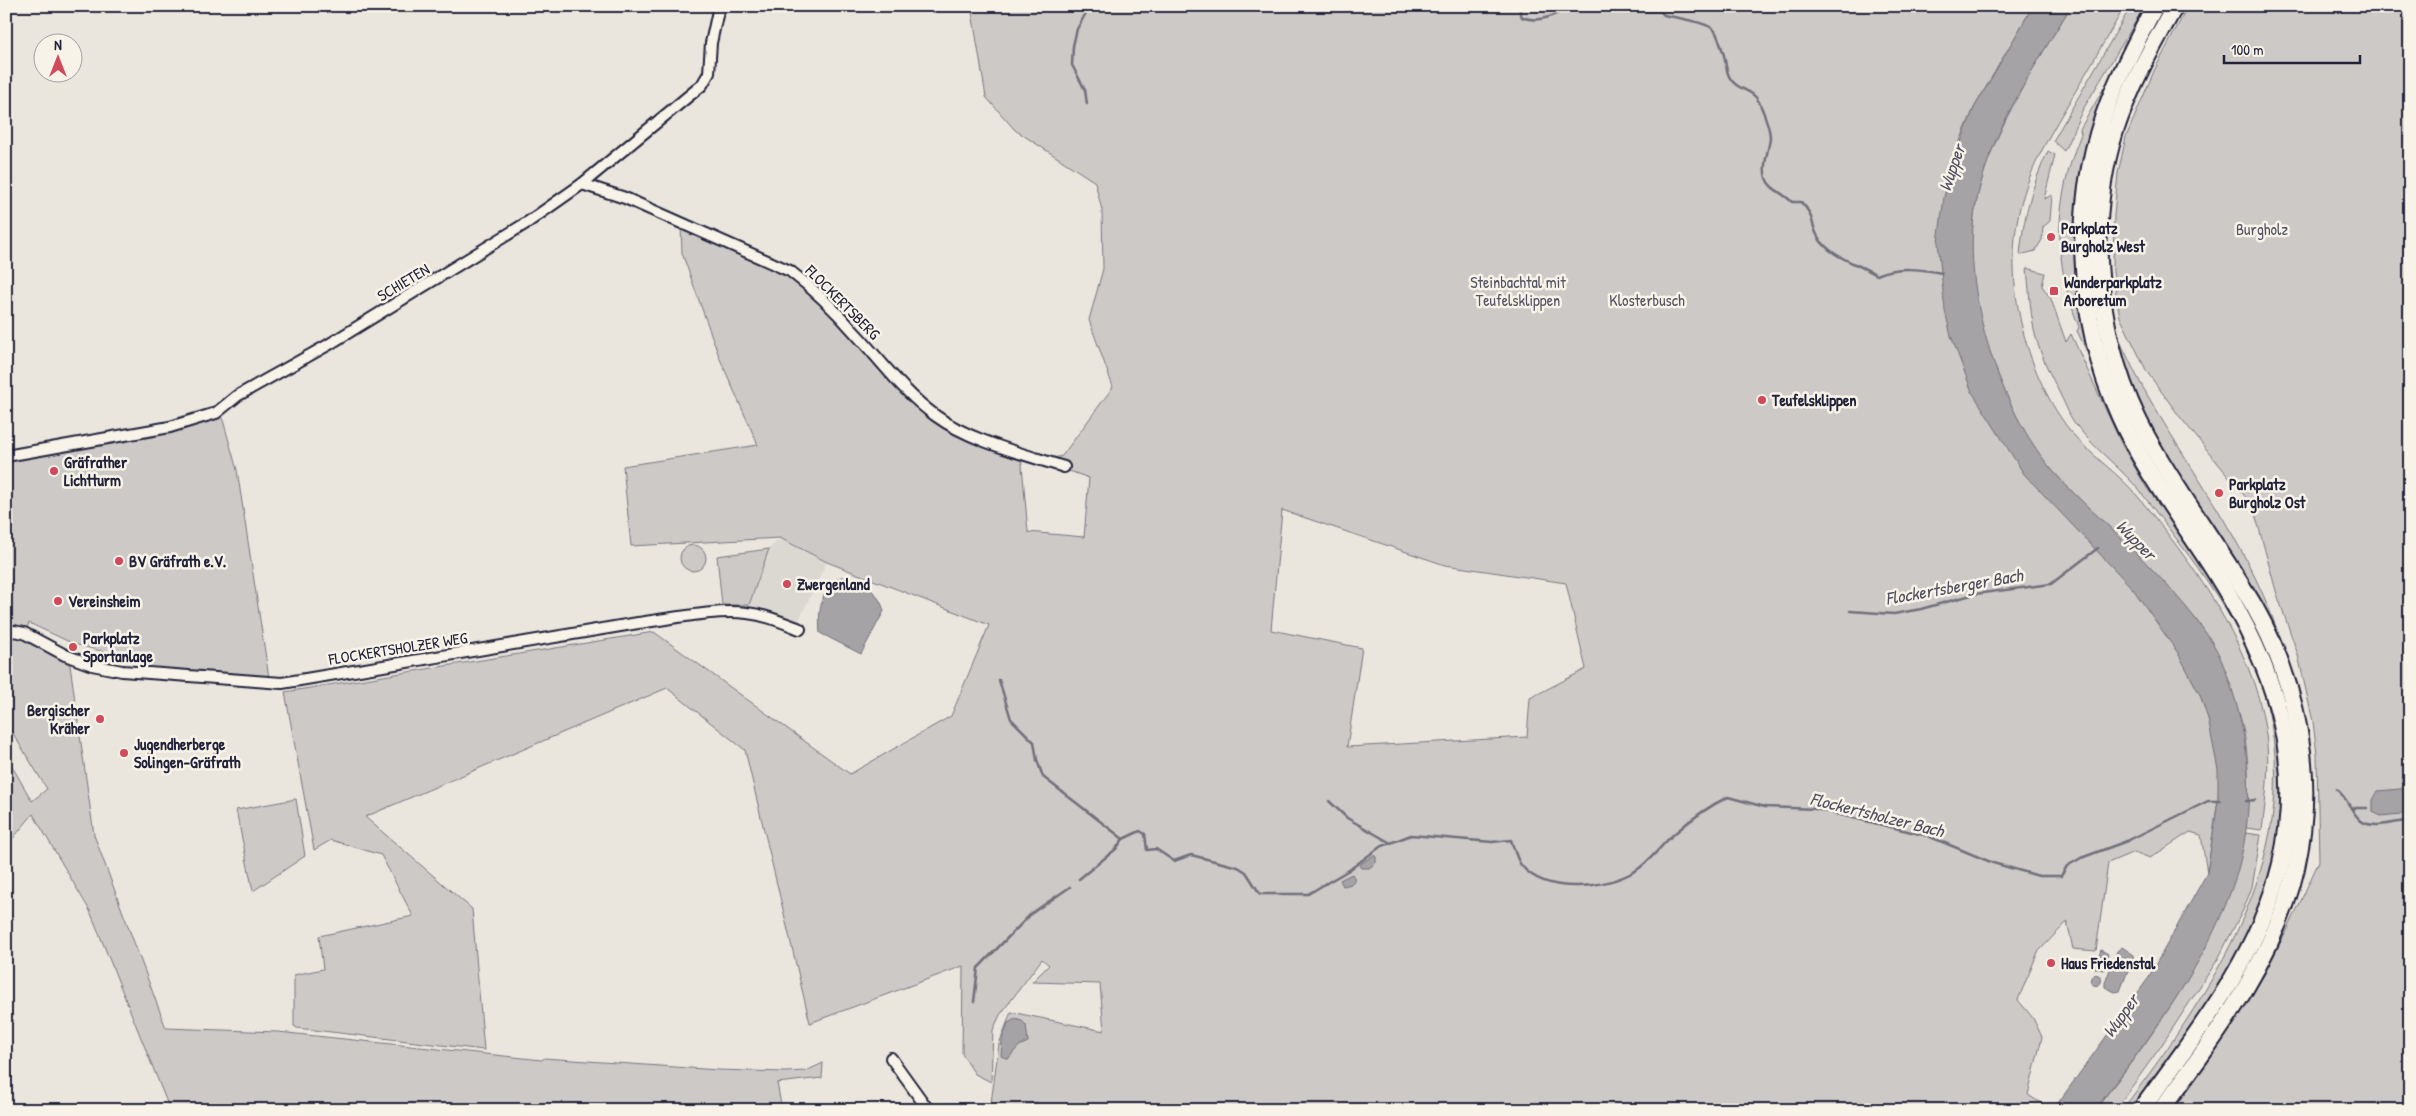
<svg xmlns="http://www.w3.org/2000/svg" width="2416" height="1116" viewBox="0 0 2416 1116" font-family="'Patrick Hand',sans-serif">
<rect width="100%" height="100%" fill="#eae6de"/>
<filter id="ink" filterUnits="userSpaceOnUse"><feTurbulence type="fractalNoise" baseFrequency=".02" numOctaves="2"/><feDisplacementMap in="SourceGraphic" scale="10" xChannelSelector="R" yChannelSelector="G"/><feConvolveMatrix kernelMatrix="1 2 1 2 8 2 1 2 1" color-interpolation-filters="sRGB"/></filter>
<g filter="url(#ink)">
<polygon fill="#dbd8d2" points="780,538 827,562 797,624 749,605 769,549"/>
<g fill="#cdc9c6" stroke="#787680" fill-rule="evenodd">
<path d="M971,6H2033L1974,108L1960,141L1947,186L1997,407L2141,573L2221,726L2218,800L2207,873L2201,835L2190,832L2150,858L2134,852L2108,863L2096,951L2073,949L2067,922L2038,952L2018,1000L2033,1018L2042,1037L2028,1095L2052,1110H1038L1037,1102L1012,1110H990L999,1044L1011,1012L1104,1031L1100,984L1032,982L1049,965L1042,959L1000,1015L993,1030L991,1082L975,1074L962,1054L963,966L810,1023L745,750L667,688L365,817L472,909L484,1050L297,1028L294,1026V975L323,969L319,936L413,916L381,855L331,840L314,850L285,692L654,632L850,774L951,716L989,625L827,562L780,538L631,546L623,466L758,445L720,359L682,253L681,226L777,268L809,288L941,423L1021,454L1028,532L1084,537L1089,478L1041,461L1062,456L1113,387L1089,320L1103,269L1102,210L1095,182L1015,130L986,97ZM1282,510L1445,565L1566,583L1586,669L1530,698L1527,737L1347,747L1362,648L1271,630Z"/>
<path d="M2071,6H2125C2107,37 2089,68 2071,99C2049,136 2026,174 2018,217C2004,288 2027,377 2072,433C2092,457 2120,474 2139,498C2191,561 2253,646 2265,728C2271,762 2266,796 2262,830L2246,828C2250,786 2250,743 2236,703C2230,686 2218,669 2210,654C2202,639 2195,622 2185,608C2146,556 2092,516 2049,467C2011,422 1977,331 1972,273C1969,239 1974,204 1984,172C2004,113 2039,59 2071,6Z"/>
<polygon points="2131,6 2145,6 2082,111 2064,151 2053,141"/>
<polygon points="2188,6 2410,6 2410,1110 2172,1110 2240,1015 2288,929 2319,861 2317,755 2313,722 2298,655 2276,591 2253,506 2180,417 2147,372 2120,317 2116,295 2113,271 2114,215 2118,173 2126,137 2154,71"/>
<path d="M2115,69L2099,377L2077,331L2079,327C2052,259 2054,201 2081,134L2080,129Z"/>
<path d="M2048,151L2055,155L2044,199L2052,195L2050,221L2043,227L2042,240L2035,251L2020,255C2023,218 2032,185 2048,151Z"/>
<path d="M2027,268L2045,273L2042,286L2051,299L2066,342L2071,334L2122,445L2146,487L2211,575L2259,666L2277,726L2284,792L2279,844L2265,894L2247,936L2211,997L2133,1110H2122C2218,984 2320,833 2255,668C2230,605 2184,549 2143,495C2124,470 2096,451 2077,426C2070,418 2066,406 2061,396C2051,376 2039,353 2034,330C2030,310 2029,288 2027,268Z"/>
<path d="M2116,337H2118C2128,358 2137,378 2149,398C2196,479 2254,554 2282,645L2170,465L2131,388Z"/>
<polygon points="221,413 237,470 269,678 138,668 139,661 74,644 29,623 23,638 56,654 70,665 94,835 166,1028 278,1032 542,1060 544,1058 718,1070 785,1072 806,1071 823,1063 822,1078 777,1083 782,1110 170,1110 90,911 33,814 6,847 6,756 32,801 47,789 6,722 6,452 205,422"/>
<circle cx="693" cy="558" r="13"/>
<polygon points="769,549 749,605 722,605 717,556"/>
<polygon points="296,799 305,856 253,891 236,810"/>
<path d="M2245,833L2261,835L2252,887L2244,908L2218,959L2159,1049L2115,1110H2095C2164,1021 2221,944 2245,833Z"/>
</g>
<g fill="#a6a3a6" stroke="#716f7b">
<path d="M2033,6H2071C2034,68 1990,132 1976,204C1960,285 1997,401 2048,465C2069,491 2095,513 2119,536C2149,565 2204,621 2220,657C2249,725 2258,801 2237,873C2209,963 2151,1035 2095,1110H2053L2147,980L2207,873L2218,801V770L2208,719L2200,695L2178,653L2133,589L2024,474L1972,392L1951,336L1945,311L1938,242L1944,197L1952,165L1974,108Z"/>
<path d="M841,577C861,578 879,592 884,611L861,654L820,633C818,612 820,588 841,577Z"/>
<polygon points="2410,788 2410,813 2381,816 2373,812 2373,800 2378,791"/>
<polygon points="1374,855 1376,857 1376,863 1369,868 1361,868 1359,865"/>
<polygon points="1352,874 1355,879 1352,884 1343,886 1340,880"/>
<polygon points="2122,947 2134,955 2120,991 2115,992 2105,987 2105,983 2117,951"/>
<polygon points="2101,950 2108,954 2105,970 2096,969 2095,967"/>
<circle cx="2096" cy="980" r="5.5"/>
<polygon points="1015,1019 1022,1021 1026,1025 1028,1042 1019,1046 1008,1059 1001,1056 1002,1040 1008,1023"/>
</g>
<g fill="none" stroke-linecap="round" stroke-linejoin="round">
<g stroke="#716f7b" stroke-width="2.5">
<path d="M1518,6L1522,17C1539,24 1556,15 1571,6"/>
<path d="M1635,6L1645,11H1660L1664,15C1676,18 1709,22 1715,31C1718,36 1721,46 1723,52C1726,60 1725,70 1730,78C1736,90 1753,89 1759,102C1763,111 1770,128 1770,138C1769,152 1758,173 1771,186C1776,191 1785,195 1792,202H1801C1815,216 1810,223 1818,237C1831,258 1857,263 1877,275C1898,266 1920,269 1942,273"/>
<polyline points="1087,104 1085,90 1072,65 1073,46 1077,29 1090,6"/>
<polyline points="1850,611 1894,614 1921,609 1975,594 2051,584 2098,548"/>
<path d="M999,680L1011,719L1034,742L1037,760L1043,777L1123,839L1140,831L1145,834L1147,850L1156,849L1174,861L1191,855L1238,867L1246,872L1260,894H1308L1349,870L1380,847L1411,835L1492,842L1511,840C1514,848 1516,858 1521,865C1545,895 1606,889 1635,871C1650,862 1661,845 1674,834C1690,820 1709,806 1728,797L1765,807L1816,809L1928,836L1993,863L2039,876H2061L2067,866L2081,858L2127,841L2208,801H2221"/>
<path d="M2336,789C2347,797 2350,810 2360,820C2370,830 2397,822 2410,820"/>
<polyline points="1329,801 1347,818 1389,842"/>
<polyline points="2246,801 2255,800"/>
<polyline points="2352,808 2367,808"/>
<polyline points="1079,879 1116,849 1123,839"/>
<polyline points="974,1002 978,968 1032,913 1070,887"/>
</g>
<defs>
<g id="minor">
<path d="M582,184L625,198L790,271C814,289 836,311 856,334C882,362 905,394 936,416C970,441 1024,454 1064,467"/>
<polyline points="6,456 170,427 216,413 237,396 328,345 528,222 582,184 702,85 709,73 711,43 719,6"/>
<path d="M6,634L14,631L24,633L65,655L92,665L122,671L282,683L638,623C670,619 716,609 747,613C766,615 782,622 800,629"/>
<polyline points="891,1058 927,1108 932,1110"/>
<polyline points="942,1110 958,1110"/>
</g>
<g id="trunk">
<path d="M2141,1110C2196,1034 2258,958 2281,864C2306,755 2272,663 2215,572C2183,521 2145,473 2120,417C2076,320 2070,199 2110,99C2123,67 2139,36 2155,6"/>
<path d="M2161,1110C2215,1037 2275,959 2296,868C2316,778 2299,686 2254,606C2220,548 2179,495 2147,437C2098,347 2084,230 2115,131C2130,86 2152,47 2175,6"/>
</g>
</defs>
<use href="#minor" stroke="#22223b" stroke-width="14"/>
<use href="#trunk" stroke="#22223b" stroke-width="20"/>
<use href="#minor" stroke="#f7f3e8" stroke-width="10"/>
<use href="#trunk" stroke="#f7f3e8" stroke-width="16"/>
</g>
</g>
<g fill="#d1495b" stroke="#f7f3e8" stroke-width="2">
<circle cx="2051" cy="237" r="5"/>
<rect x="2049" y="286" width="10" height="10" rx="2.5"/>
<circle cx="1762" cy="400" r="5"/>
<circle cx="54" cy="471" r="5"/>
<circle cx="2219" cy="493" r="5"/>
<circle cx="119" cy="561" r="5"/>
<circle cx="787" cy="584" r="5"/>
<circle cx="58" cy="601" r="5"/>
<circle cx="73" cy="647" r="5"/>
<circle cx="100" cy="719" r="5"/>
<circle cx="124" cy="753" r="5"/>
<circle cx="2051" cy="963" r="5"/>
</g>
<g text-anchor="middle" stroke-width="5" stroke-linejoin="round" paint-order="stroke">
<g font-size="16" font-weight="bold" fill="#22223b" stroke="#f7f3e8" text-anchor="start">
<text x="2061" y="234">Parkplatz<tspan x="2061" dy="18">Burgholz West</tspan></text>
<text x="2064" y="288">Wanderparkplatz<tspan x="2064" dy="18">Arboretum</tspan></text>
<text x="1772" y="406">Teufelsklippen</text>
<text x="64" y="468">Gräfrather<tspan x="64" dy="18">Lichtturm</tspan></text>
<text x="2229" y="490">Parkplatz<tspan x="2229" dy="18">Burgholz Ost</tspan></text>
<text x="129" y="567">BV Gräfrath e.V.</text>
<text x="797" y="590">Zwergenland</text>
<text x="68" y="607">Vereinsheim</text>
<text x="83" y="644">Parkplatz<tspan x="83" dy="18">Sportanlage</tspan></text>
<text x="90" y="716" text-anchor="end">Bergischer<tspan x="90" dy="18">Kräher</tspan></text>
<text x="134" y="750">Jugendherberge<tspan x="134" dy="18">Solingen-Gräfrath</tspan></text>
<text x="2061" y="969">Haus Friedenstal</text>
</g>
<g font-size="16" fill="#555465" stroke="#f7f3e8">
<text x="2262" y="235">Burgholz</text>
<text x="1518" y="288">Steinbachtal mit<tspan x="1518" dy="18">Teufelsklippen</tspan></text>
<text x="1647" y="306">Klosterbusch</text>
</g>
<g font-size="16" fill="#22223b" stroke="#f7f3e8">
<text transform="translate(403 282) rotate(-31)" y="6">SCHIETEN</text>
<text transform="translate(843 302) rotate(45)" y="6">FLOCKERTSBERG</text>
<text transform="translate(398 648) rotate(-9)" y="6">FLOCKERTSHOLZER WEG</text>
</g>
<g font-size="18" font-style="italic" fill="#504f60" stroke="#f7f3e8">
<text transform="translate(1952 168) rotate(-71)" y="6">Wupper</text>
<text transform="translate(2136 540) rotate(46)" y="6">Wupper</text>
<text transform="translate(1954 587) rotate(-10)" y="6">Flockertsberger Bach</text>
<text transform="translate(1877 815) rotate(14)" y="6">Flockertsholzer Bach</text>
<text transform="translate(2121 1016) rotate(-54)" y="6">Wupper</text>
</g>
</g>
<rect width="2416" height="1116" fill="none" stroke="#f7f3e8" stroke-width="25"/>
<rect x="12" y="12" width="2391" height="1091" fill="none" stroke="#22223b" stroke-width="2" filter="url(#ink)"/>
<g transform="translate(58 58)"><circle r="24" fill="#f7f3e8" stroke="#a29fa3"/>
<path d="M0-4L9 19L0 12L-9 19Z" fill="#d1495b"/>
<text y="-8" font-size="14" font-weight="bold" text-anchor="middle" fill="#22223b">N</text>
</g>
<path d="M2224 55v8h136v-8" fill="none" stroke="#22223b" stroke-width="2.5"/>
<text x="2231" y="55" font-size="15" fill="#22223b" stroke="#f7f3e8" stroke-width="4" paint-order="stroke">100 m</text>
</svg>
